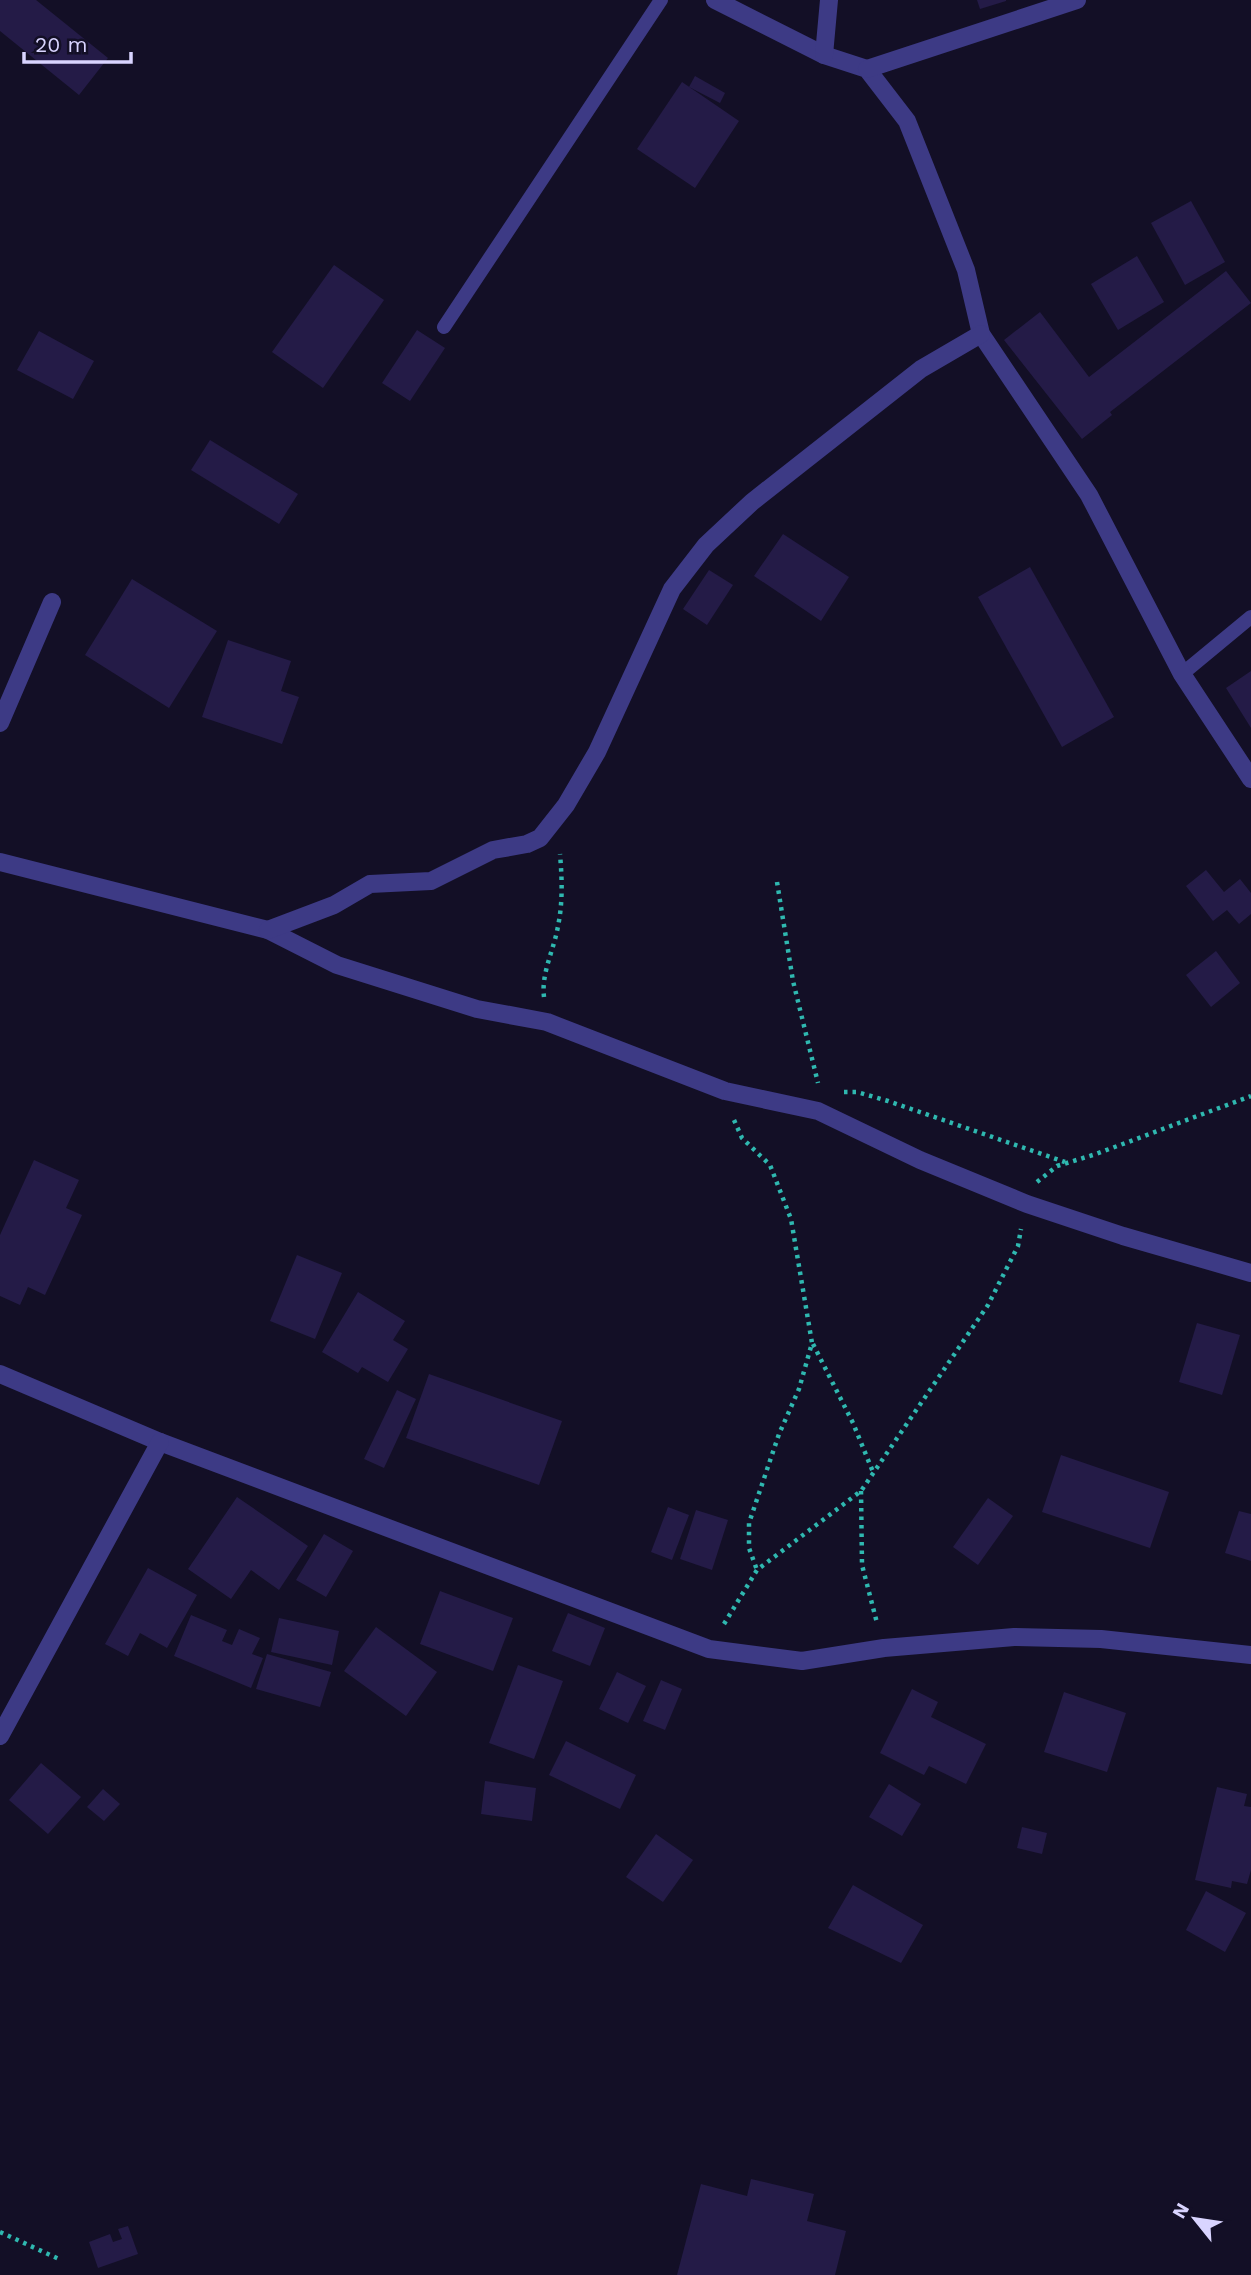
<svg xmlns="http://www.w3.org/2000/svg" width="1251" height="2275" viewBox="0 0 1251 2275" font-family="'Work Sans',sans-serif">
<rect width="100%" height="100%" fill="#130f26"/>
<g fill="#241b47">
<polygon points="0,0 36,0 108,58 79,95 0,31"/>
<polygon points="977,0 1006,0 1006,1 980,9"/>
<polygon points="695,76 725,93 720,103 689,87"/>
<polygon points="682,82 739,121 695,188 637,149"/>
<polygon points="1191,201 1225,262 1185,285 1151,223"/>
<polygon points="1137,256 1164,302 1118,330 1091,284"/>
<polygon points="334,265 384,300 323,388 272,352"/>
<polygon points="1226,271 1251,303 1110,412 1112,415 1082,439 1004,340 1040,312 1089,377"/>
<polygon points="417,330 445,348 410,401 382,383"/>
<polygon points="39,331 94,361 73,399 17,370"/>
<polygon points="210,440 298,494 279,524 191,470"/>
<polygon points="783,534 849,577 821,621 754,576"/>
<polygon points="1030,567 1114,717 1062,747 978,597"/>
<polygon points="709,570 733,585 707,625 683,609"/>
<polygon points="132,579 217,631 169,708 85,655"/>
<polygon points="228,640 291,661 281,691 299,697 282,744 202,717"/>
<polygon points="1251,671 1251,728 1226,688"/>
<polygon points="1206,870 1224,892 1240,879 1251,893 1251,914 1239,924 1227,910 1213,921 1186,886"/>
<polygon points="1216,951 1240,983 1211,1007 1186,975"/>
<polygon points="34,1160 79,1180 66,1208 82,1215 45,1295 28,1287 20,1305 0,1296 0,1235"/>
<polygon points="297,1255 342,1273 315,1339 270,1321"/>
<polygon points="358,1292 405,1321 393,1340 408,1349 388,1382 362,1367 358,1373 322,1352"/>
<polygon points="1197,1323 1240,1335 1222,1395 1179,1382"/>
<polygon points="429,1374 562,1421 539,1485 406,1438"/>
<polygon points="397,1390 416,1399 384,1468 364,1459"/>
<polygon points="1061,1455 1169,1492 1150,1548 1042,1512"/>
<polygon points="237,1497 308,1546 279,1590 251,1570 231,1599 188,1569"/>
<polygon points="988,1498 1013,1516 978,1565 953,1547"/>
<polygon points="668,1507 689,1515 672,1560 651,1552"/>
<polygon points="696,1510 728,1520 712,1570 680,1559"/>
<polygon points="1239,1511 1251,1514 1251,1561 1225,1553"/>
<polygon points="324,1534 353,1551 326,1597 296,1580"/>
<polygon points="148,1568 197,1595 167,1648 140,1633 128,1656 105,1644"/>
<polygon points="440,1591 513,1618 493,1671 420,1644"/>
<polygon points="568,1613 605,1628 590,1666 552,1651"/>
<polygon points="191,1615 227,1630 222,1641 232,1645 239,1629 260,1638 252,1654 263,1658 251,1688 174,1656"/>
<polygon points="279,1618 339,1631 332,1665 271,1652"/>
<polygon points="376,1627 437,1672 406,1716 344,1671"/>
<polygon points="267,1654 331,1672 320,1707 256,1689"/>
<polygon points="518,1665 563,1681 534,1759 489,1743"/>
<polygon points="617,1672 646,1686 628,1723 599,1709"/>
<polygon points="661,1680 682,1689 665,1730 643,1721"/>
<polygon points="912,1689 938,1702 931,1717 986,1744 966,1784 929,1766 924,1775 880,1753"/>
<polygon points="1064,1692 1126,1713 1107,1772 1044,1752"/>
<polygon points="566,1741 636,1775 620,1809 549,1775"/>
<polygon points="41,1763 81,1797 48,1834 9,1800"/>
<polygon points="485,1781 536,1788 532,1821 481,1814"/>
<polygon points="889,1784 921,1804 902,1836 869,1817"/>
<polygon points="1217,1787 1247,1794 1244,1806 1251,1807 1251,1870 1247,1884 1232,1881 1231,1888 1195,1880"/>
<polygon points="103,1789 120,1804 104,1821 87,1807"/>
<polygon points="1022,1827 1047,1833 1042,1854 1017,1848"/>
<polygon points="656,1834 693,1860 663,1902 626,1877"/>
<polygon points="853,1885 923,1925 901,1963 828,1928"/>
<polygon points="1206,1891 1246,1913 1225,1952 1186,1930"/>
<polygon points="751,2179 814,2194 807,2221 846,2231 835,2275 677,2275 701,2184 747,2196"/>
<polygon points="128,2226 138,2254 98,2268 89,2242 110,2234 113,2242 122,2239 118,2229"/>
</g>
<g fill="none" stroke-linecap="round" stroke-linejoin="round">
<g stroke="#2fb8b0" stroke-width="4.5" stroke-dasharray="3.5 5" stroke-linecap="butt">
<polyline points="777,882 793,981 818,1083"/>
<path d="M544,997C541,973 554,950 558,926C563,902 562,878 560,854"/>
<polyline points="844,1092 857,1092 888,1101 1065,1162"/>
<polyline points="734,1120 742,1138 770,1165 791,1219 812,1343 799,1389 779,1434 749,1523 749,1548 757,1570"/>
<polyline points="1037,1182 1057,1166 1096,1154 1251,1096"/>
<polyline points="813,1344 853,1423 873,1472"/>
<polyline points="861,1491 862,1565 877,1623"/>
<polyline points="724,1624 757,1570 861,1491 988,1305 1018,1246 1021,1229"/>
<polyline points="0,2232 59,2259"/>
</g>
<g stroke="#3d3a85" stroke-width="14">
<polyline points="444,327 661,0"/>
<polyline points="1182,674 1251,617"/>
</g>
<g stroke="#3d3a85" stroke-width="18">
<polyline points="715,0 824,55 867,69 907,121 966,270 981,334 1089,495 1182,674 1251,779"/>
<polyline points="824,55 829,0"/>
<polyline points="867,69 1077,0"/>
<polyline points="0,723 52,602"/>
<polyline points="0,862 268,930 337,965 477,1009 547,1022 725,1091 818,1111 920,1160 1027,1204 1123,1236 1251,1273"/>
<polyline points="268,930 334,905 370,884 431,881 493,850 527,844 540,838 566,805 597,752 672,589 706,545 752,502 921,369 981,334"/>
<polyline points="0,1374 160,1442 709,1649 802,1661 884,1648 1014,1637 1101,1639 1251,1655"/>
<polyline points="0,1736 160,1442"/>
</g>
</g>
<g transform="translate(1195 2219) rotate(300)" stroke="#130f26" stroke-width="5" paint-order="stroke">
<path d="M0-5L12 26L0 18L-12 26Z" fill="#d9d4ff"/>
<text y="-10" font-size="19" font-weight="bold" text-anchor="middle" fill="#d9d4ff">N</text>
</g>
<path d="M24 52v10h107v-10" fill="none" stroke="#d9d4ff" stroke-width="3.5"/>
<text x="35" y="52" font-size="21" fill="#d9d4ff" stroke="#130f26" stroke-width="5" paint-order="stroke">20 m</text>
</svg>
